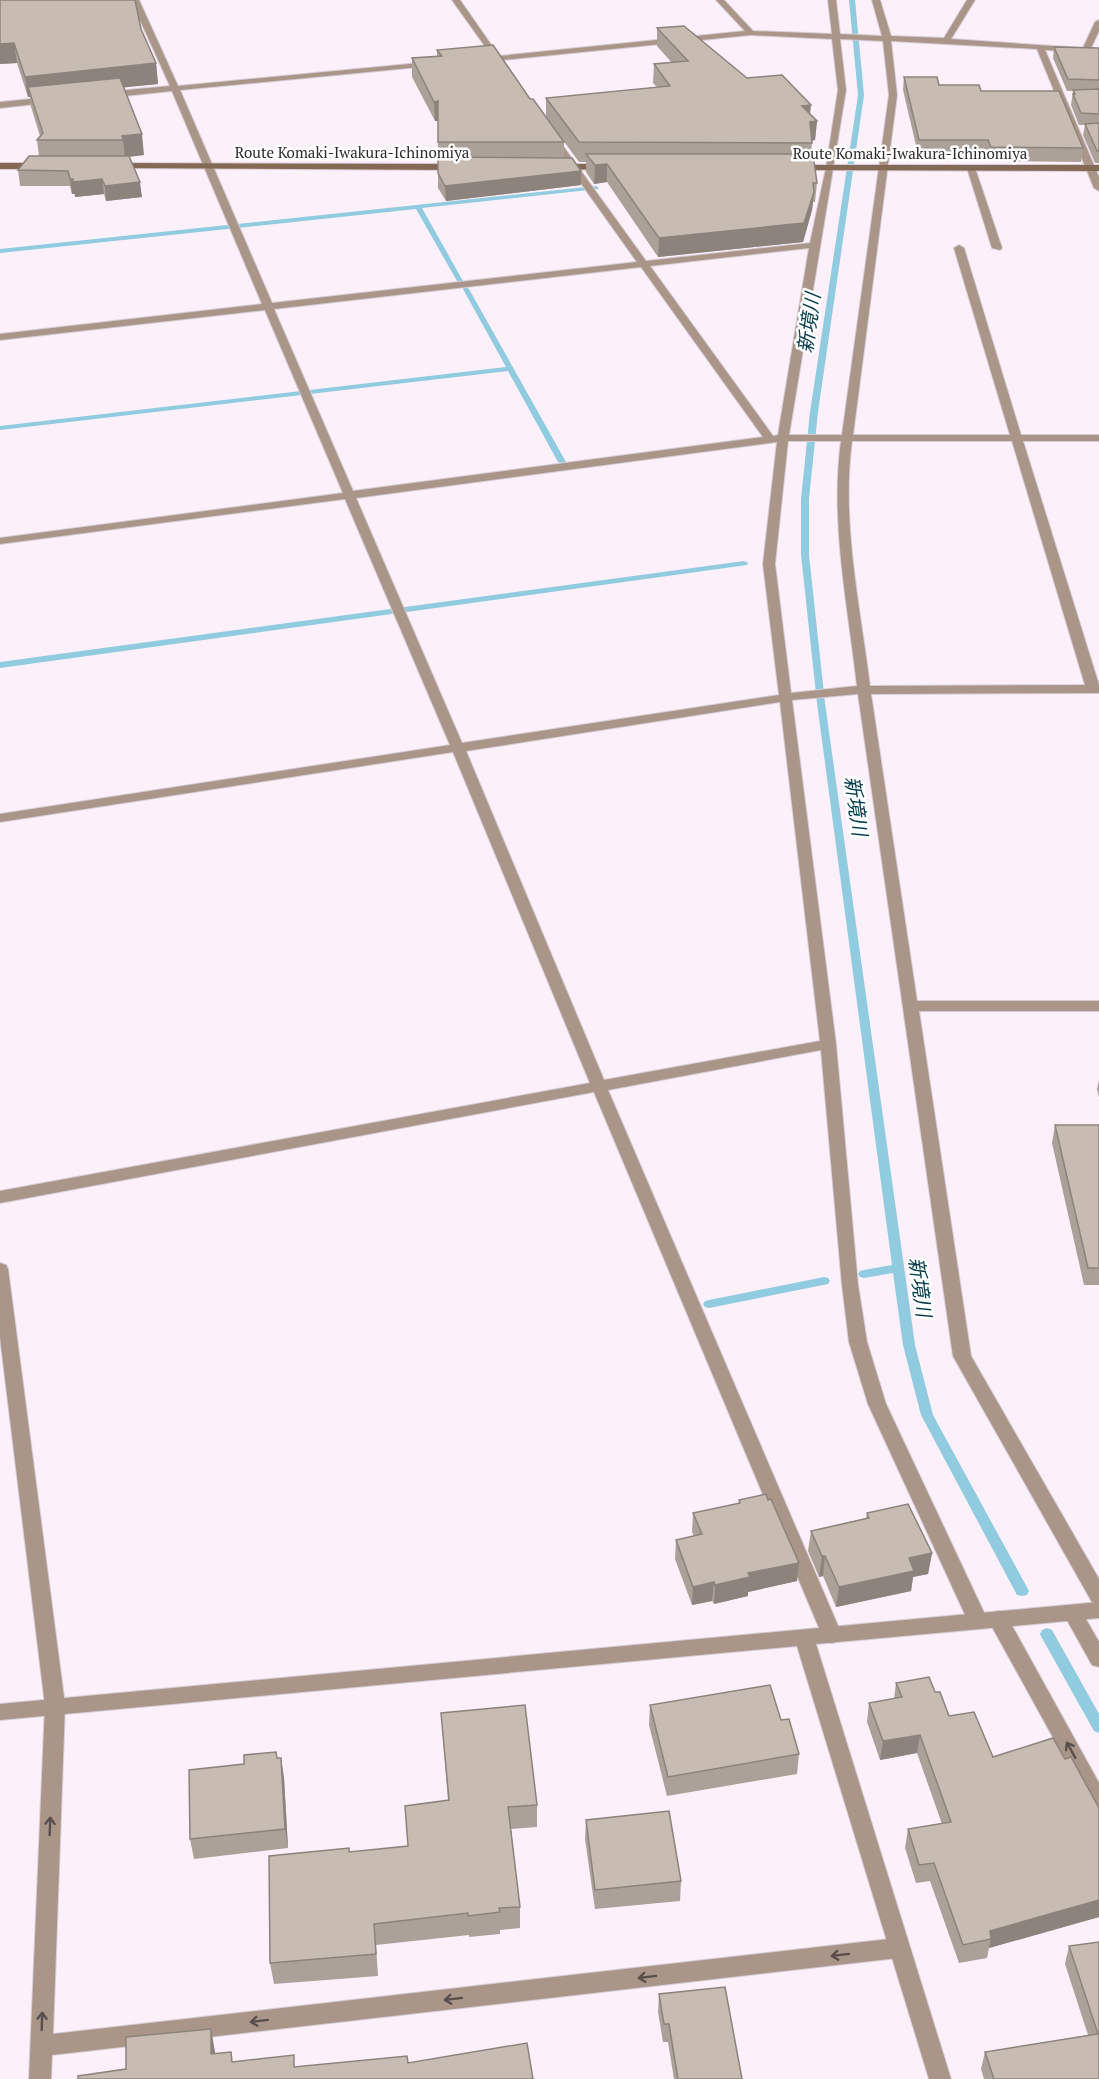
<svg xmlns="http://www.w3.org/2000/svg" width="1099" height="2079" viewBox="0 0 1099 2079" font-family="'PT Serif','Noto Sans JP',serif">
<rect width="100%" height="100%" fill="#fcf0fb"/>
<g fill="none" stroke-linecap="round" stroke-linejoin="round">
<g fill="#90cbe0" fill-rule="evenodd">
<polygon points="849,0 855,0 864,95 818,412 809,499 809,555 825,703 915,1345 933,1415 1029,1591 1027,1595 1022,1596 1017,1595 921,1415 903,1345 893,1273 864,1278 860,1277 858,1274 860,1271 864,1270 892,1265 817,703 801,555 801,499 810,412 858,95"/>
<polygon points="596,186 599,188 598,189 422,208 463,281 460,283 457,281 416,209 0,253 0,249"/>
<polygon points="466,287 469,289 566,462 565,464 558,462 508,371 0,430 0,426 506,367 463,289"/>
<polygon points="744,561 748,563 747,565 0,668 0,662"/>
<polygon points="824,1277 828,1278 830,1281 828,1284 709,1308 705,1307 703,1304 705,1301 709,1300"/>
<polygon points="1047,1628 1052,1630 1099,1714 1099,1733 1094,1731 1042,1638 1040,1634 1042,1630"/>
</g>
<defs>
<g id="minor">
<path d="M131,0H139L178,86L430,62L434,64L430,66L180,90L272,303L637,262L548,137L552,134L555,135L646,261L810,243L826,168L838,90L832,39L751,35L503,60L499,63C492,61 486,63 478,62V58L492,56L452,0H460L499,56L745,31L716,0H724L753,31L832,34L828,0H836L840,34L882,36L872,0H880L891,36L944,38L967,0H975L951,39L1083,48L1095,22L1099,20V31L1091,48L1099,49V53L1045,50L1099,177V191L1094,188L1037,49L891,41L897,95L853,435H1010L954,248L959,245L964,248L1021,435H1099V441H1023L1099,685V693L871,694L917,1001H1099V1011H919L971,1356L1099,1579V1604L1092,1602L953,1356L858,694L792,700L836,1044L858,1285L867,1342L886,1404L988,1621L985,1627L978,1629L971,1627L968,1621L868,1404L849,1342L842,1285L821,1050L608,1090L842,1635L839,1641L832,1643L825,1641L822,1635L594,1092L0,1203V1191L590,1083L453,752L0,822V814L450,745L345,499L0,544V538L343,493L265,310L0,340V334L262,304L172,91L105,98L101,95L105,92L170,86ZM840,39L883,41L889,95L842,435H789L846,90ZM809,248L778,435L773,436L650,266ZM641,267L763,437L353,491L274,309ZM788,441H841C830,522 848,606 857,686L791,693L775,564ZM852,441H1012L1085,685L870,686C860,606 841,522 852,441ZM777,442L763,564L779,695L462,743L356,498ZM780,702L820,1041L604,1080L466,751Z"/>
<polygon points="51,97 54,98 54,102 0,108 0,102"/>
<polygon points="971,165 975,168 1002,248 1000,250 992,248 967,168"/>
<polygon points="0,1263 6,1265 8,1269 65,1705 53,2034 898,1938 906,1941 909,1948 906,1955 898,1958 52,2055 51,2079 29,2079 45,1705 0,1337"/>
<polygon points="1072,1605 1079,1607 1099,1642 1099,1667 1092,1665 1063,1613 1065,1607"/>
<polygon points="998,1611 1005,1613 1099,1783 1099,1811 1092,1808 991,1625 988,1619 991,1613"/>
</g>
<polygon id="tertiary" points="1099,1602 1099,1618 816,1644 951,2079 929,2079 797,1646 0,1720 0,1704"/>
<g id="secondary">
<polygon points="0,163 40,163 44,166 40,169 0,169"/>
<polygon points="112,163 457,164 461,167 457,170 109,168 109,164"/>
<polygon points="559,164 607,164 611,167 607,170 556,169 555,167"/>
<polygon points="796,165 1099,165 1099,171 793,170 792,168"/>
</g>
</defs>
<use href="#minor" stroke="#d7ccd6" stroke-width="2"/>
<use href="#tertiary" stroke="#d7ccd6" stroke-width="2"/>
<use href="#secondary" stroke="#d7ccd6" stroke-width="2"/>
<use href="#minor" fill="#a99688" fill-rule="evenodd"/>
<use href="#tertiary" fill="#a99688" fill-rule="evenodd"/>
<use href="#secondary" fill="#846955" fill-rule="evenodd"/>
</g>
<g fill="#aca199">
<polygon points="0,0 141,29 156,63 158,84 123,87 144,155 129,157 142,197 106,201 104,194 75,197 75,194 72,194 70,186 20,186 18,170 39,156 37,140 40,136 31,107 30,97 28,97 17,63 0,64"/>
<polygon points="657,28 810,114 817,121 815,140 812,141 811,154 817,183 815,202 813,202 812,210 803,242 658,257 607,182 594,184 586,172 586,162 579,162 546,117 546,98 657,87 653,83 654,64 672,63 657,46"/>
<polygon points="1054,47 1099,48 1099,163 1095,163 1083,135 1085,125 1079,125 1071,105 1073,91 1067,91 1053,58"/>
<polygon points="437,50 530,99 564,142 564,158 581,171 581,185 446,201 438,188 438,121 435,121 412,77 412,58 437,56"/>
<polygon points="904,77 939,85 981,91 1083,148 1081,162 989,161 987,154 918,154 903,90"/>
<polygon points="1099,1080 1099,1097 1097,1089"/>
<polygon points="1055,1125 1099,1125 1099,1285 1084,1285 1052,1143"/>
<polygon points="739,1500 797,1581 748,1592 748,1596 714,1604 712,1601 692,1605 675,1559 676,1540 694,1536 692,1532 693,1513 739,1503"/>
<polygon points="867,1513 932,1553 928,1574 913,1577 911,1591 836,1607 823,1576 819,1577 808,1551 811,1531 866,1518"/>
<polygon points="896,1683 935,1692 949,1716 993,1757 1065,1759 1099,1808 1099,1917 989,1948 987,1958 959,1963 930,1881 916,1883 905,1848 908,1829 942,1824 917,1753 880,1760 867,1722 869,1703 894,1699"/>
<polygon points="650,1705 781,1720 799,1754 797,1774 667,1796 649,1725"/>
<polygon points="441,1713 537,1805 537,1827 511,1829 520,1907 520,1928 500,1930 500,1934 469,1937 469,1935 376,1945 378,1976 274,1984 270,1963 408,1846 448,1800"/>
<polygon points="277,1758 284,1778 288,1848 194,1859 190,1839 244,1764"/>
<polygon points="586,1820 681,1881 680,1901 595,1909 585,1839"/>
<polygon points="1099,1942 1099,2079 984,2079 981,2069 985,2052 1088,2035 1065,1964 1069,1946"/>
<polygon points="659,1994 742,2079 674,2079 668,2042 663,2042 658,2012"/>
</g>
<g fill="#8c837d">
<polygon points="14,43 17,63 0,64 0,44"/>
<polygon points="156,63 158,84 31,97 28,87 30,97 28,97 25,77"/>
<polygon points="438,101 439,121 435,121 434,102"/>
<polygon points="811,105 809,124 802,106"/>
<polygon points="817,121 815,140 808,141 810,122"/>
<polygon points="142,134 144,155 125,157 123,140 122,136"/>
<polygon points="607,164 607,182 594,184 595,165"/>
<polygon points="581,171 581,185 446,201 445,186"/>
<polygon points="70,179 73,179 75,194 72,194"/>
<polygon points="102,179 104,194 75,197 73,182"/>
<polygon points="140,182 142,197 106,201 105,186"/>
<polygon points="814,192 812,210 803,242 658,257 659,238"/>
<polygon points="932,1553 928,1574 913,1577 911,1591 836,1607 839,1587 909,1558"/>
<polygon points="822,1556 825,1556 823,1576 819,1577"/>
<polygon points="799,1563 797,1581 748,1592 748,1596 714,1604 715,1585 748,1573"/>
<polygon points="714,1582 712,1601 692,1605 693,1587"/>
<polygon points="920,1735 917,1753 880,1760 883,1741"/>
<polygon points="281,1758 284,1778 288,1848 285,1829"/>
<polygon points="1099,1900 1099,1917 989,1948 991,1939 990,1931"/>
<polygon points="211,2029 216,2057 211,2054"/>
</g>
<g fill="#c8bbb2" stroke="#8c837d" stroke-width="1.5">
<polygon points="0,0 135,0 141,29 156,63 25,77 14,43 0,44"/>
<polygon points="684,26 747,78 782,75 811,105 802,106 817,121 810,122 812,143 579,142 546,98 670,86 654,64 688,61 657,28"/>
<polygon points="493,45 530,99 533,99 564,142 438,142 438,101 434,102 412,58 442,56 437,50"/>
<polygon points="1054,47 1099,48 1099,80 1068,79"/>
<polygon points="904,77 937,77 939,85 979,85 981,91 1059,91 1083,148 991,147 988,140 919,140"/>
<polygon points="120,78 142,134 122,136 123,140 37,140 43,133 28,87"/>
<polygon points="1099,89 1099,114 1081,113 1073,94 1075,94 1073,90"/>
<polygon points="1099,123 1099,151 1097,151 1085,124"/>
<polygon points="586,154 813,154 817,183 813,183 814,192 804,223 659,238 607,164 595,165"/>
<polygon points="29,156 129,156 140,182 105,186 102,179 73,182 73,179 70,179 68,171 18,170"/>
<polygon points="438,157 572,158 581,171 445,186 438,173"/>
<polygon points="1055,1125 1099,1125 1099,1268 1088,1268"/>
<polygon points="766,1494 768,1500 771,1499 799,1563 748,1573 750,1577 715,1585 714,1582 693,1587 676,1540 702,1534 693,1513 740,1503 739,1500"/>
<polygon points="908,1504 932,1553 909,1558 914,1571 839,1587 825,1556 822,1556 811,1531 869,1518 867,1513"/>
<polygon points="929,1677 935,1692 940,1692 949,1716 974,1712 993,1757 1053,1738 1065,1759 1071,1757 1099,1808 1099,1900 990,1931 991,1939 963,1945 934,1863 919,1865 908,1829 951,1822 920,1735 883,1741 869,1703 902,1697 896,1683"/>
<polygon points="770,1685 781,1720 789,1719 799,1754 668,1777 650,1705"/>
<polygon points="525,1705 537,1805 508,1807 520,1907 499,1908 500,1912 468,1916 468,1913 374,1924 376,1954 270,1963 269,1856 349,1848 349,1852 408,1846 405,1806 449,1800 441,1713"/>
<polygon points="276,1752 277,1758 281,1758 285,1829 190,1839 189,1770 244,1764 244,1755"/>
<polygon points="669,1811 681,1881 595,1890 586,1820"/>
<polygon points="1099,1942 1099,2079 994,2079 985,2052 1098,2034 1069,1946"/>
<polygon points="725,1987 742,2079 678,2079 669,2024 664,2024 659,1994"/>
<polygon points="211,2029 211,2054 231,2052 232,2062 294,2055 294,2067 407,2056 408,2063 527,2043 533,2079 78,2079 78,2076 126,2069 126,2037"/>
</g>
<defs><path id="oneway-shaft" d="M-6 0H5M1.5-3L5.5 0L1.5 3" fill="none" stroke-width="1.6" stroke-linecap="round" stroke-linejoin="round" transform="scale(1.5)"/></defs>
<g stroke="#584e4c">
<use href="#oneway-shaft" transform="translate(1071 1750) rotate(-119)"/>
<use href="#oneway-shaft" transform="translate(50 1826) rotate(-88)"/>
<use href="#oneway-shaft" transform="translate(840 1955) rotate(173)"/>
<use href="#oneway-shaft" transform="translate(647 1977) rotate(173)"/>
<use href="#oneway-shaft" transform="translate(453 1999) rotate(173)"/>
<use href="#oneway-shaft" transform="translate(42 2021) rotate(-88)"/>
<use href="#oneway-shaft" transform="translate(259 2021) rotate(173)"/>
</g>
<g text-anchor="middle" stroke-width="5" stroke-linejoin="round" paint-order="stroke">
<g font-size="15" fill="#2d282c" stroke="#fff">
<text x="352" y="158">Route Komaki-Iwakura-Ichinomiya</text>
<text x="910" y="159">Route Komaki-Iwakura-Ichinomiya</text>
</g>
<g font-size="20" font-style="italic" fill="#043c4b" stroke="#fff">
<text transform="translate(809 323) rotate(-82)" y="7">新境川</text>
<text transform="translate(856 806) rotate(82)" y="7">新境川</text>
<text transform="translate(920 1287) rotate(82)" y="7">新境川</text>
</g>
</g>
</svg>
